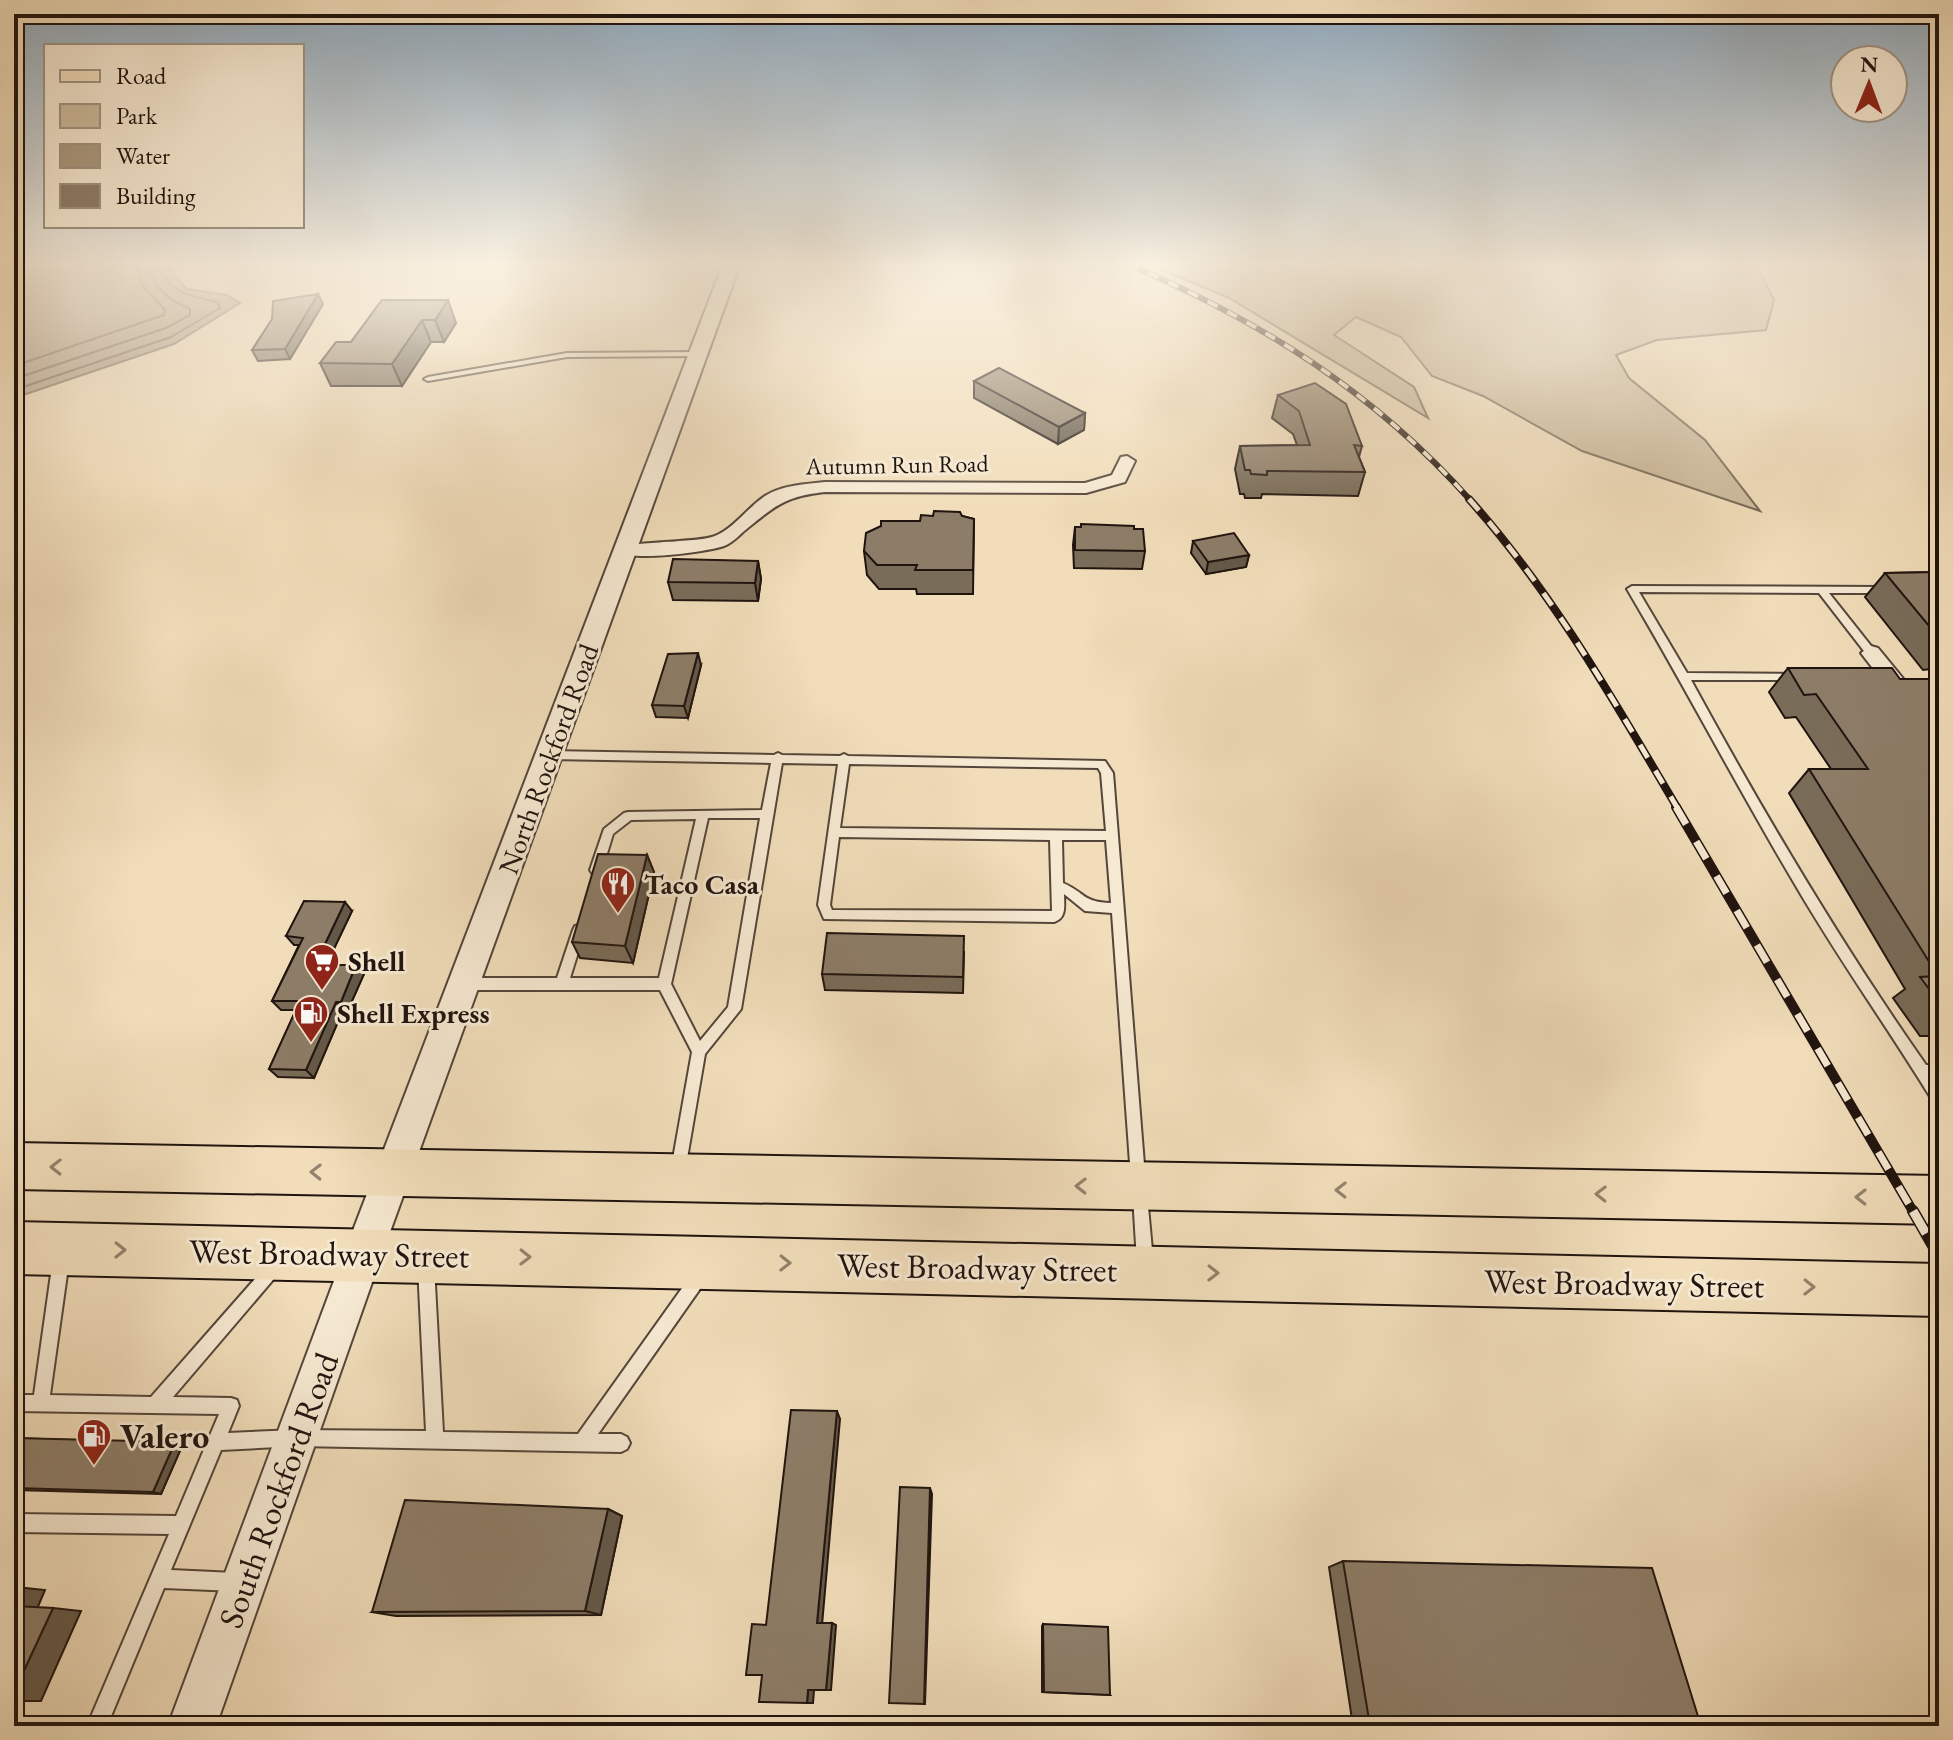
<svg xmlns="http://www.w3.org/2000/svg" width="1953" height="1740" viewBox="0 0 1953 1740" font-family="'EB Garamond',serif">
<rect width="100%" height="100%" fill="#f1ddba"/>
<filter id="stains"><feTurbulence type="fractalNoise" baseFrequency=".0025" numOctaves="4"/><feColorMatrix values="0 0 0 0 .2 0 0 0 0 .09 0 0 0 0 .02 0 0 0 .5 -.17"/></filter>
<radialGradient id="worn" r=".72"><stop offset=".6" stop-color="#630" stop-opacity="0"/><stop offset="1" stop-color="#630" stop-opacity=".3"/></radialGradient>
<polygon fill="#cdbb9d" stroke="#766856" stroke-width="2" points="1148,264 1756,264 1774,300 1766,330 1657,340 1616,355 1629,378 1705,440 1760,511 1582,451 1483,396 1432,376 1401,337 1356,317 1334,335 1414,387 1428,418 1229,298"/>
<polygon fill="#aa9980" stroke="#736453" stroke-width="2" points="14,264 164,264 187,289 227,295 240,303 174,344 14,398"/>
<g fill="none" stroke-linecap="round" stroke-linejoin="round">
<g stroke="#655648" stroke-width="2">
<polyline points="14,366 164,315 165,310 142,285 136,264"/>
<path d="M14,379L166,328L190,315V309C169,301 153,286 148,264"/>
<path d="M14,390L171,337L220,308L218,302C191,297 167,292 158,264"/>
</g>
<defs>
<g id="service">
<polygon points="698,352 702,354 701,356 567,357 428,381 424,379 428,377 567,353"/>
<path d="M1632,586L1884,587L1889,590L1884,593H1829L1875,651V655H1867L1819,593L1639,592L1687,673L1796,674L1801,677L1796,680H1691C1763,812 1839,941 1926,1065H1939V1077H1934L1939,1086V1104L1934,1103C1888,1028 1837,957 1793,881C1736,785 1684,685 1627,589Z"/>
<path d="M549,751L774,755L778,753L782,755L840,756L844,754L848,756L1105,761L1113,773L1145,1177L1143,1182L1138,1184L1133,1182L1131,1177L1112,913L1085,911L1064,894C1064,905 1067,918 1054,922L824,919L818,905L838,764L782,763L741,1009L705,1054L685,1170L683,1175L678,1177L673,1175L671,1170L692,1052L660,990H465L460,988L458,984L460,980L465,978H557L573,930L575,926L579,925L583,926L585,930L570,978H659L696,819L631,820L613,834L602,870L600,873H592L590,870L604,829L624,813L628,812L762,810L771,763L549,759L544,755ZM849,764L1098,768L1101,773L1106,831L840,828ZM708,818H760L728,1007L700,1041L671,984ZM839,837L1050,840L1052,911L832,910L830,905ZM1062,840H1106L1111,903C1082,902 1086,893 1063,883Z"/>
<polygon points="1140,1189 1145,1191 1147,1196 1153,1261 1150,1266 1145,1269 1140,1266 1137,1261 1133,1196 1135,1191"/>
<polygon points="61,1252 66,1255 69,1260 50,1395 151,1397 268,1264 273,1261 278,1264 281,1269 278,1274 173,1397 231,1398 237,1400 239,1406 228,1433 297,1430 426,1431 418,1266 421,1261 426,1258 431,1261 434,1266 443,1432 578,1434 695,1270 701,1268 707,1270 709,1276 598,1434 621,1434 627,1437 630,1443 627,1449 621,1452 297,1446 221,1450 171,1570 235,1573 241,1576 244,1582 241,1588 235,1591 164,1588 107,1726 87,1726 169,1534 14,1532 14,1514 176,1516 219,1414 14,1411 14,1395 34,1395 53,1260 56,1255"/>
</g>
<g id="minor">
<path d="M1127,456L1135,461L1125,482L1086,493L825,492C788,496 777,504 749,527C741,533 733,543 724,546C706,552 628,563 616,550C624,541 692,543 712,537C732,531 748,507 765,496C782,485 806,484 825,482L1085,483L1112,475L1121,457Z"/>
<polygon points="1871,646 1878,648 1905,681 1939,682 1939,696 1892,693 1861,653"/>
</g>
<polygon id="tertiary" points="723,264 740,264 382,1254 216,1726 168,1726 344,1254"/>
<g id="primary">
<polygon points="14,1143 1939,1176 1939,1224 14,1189"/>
<polygon points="14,1222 1939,1264 1939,1316 14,1274"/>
</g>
</defs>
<use href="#service" stroke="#54463a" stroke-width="4"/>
<use href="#minor" stroke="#54463a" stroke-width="4"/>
<use href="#tertiary" stroke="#54463a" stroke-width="4"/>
<use href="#primary" stroke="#20140f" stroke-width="4"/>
<use href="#service" fill="#f6e9d2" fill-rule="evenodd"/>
<use href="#minor" fill="#f6e9d2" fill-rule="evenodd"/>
<use href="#tertiary" fill="#f6e9d2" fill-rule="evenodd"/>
<use href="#primary" fill="#f1ddba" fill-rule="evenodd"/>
<defs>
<path id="rail-far3" d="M1128,264C1262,322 1373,391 1471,501"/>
<path id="rail-far2" d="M1469,499C1553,593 1614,701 1678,809"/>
<polyline id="rail-far1" points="1676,807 1914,1213"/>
<polyline id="rail" points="1913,1211 1939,1256"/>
</defs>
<use href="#rail-far3" stroke="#20140f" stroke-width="6"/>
<use href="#rail-far2" stroke="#20140f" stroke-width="8"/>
<use href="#rail-far1" stroke="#20140f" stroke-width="10"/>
<use href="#rail" stroke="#20140f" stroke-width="12"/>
<use href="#rail-far3" stroke="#f6e9d2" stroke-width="4" stroke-dasharray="11" stroke-linecap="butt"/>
<use href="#rail-far2" stroke="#f6e9d2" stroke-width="5" stroke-dasharray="15" stroke-linecap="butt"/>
<use href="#rail-far1" stroke="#f6e9d2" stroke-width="7" stroke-dasharray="20" stroke-linecap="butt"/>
<use href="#rail" stroke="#f6e9d2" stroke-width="9" stroke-dasharray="26" stroke-linecap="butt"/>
</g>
<g fill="#796c59" stroke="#20140f" stroke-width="2">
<polygon points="382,300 456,323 444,342 431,342 402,386 331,386 320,363 351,342"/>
<polygon points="323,304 290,359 258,361 252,350"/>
<polygon points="974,381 1085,413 1084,430 1058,444 974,398"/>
<polygon points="1278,395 1362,446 1359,457 1365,472 1358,496 1262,494 1261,498 1245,498 1244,494 1240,494 1235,469 1240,446 1297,445 1293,434 1272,418"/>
<polygon points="962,516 974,519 973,594 917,594 916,589 879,589 867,575 864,551 881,526"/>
<polygon points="1075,527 1134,529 1145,551 1142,569 1074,568 1073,545"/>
<polygon points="1193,541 1249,555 1246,567 1206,574 1191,553"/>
<polygon points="758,561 761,579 758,601 673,600 668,582"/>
<polygon points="1939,572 1939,668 1923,670 1865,597 1885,573"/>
<polygon points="701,665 688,718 656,717 652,705"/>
<polygon points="1788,668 1900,679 1939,679 1939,1036 1920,1036 1893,998 1905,989 1789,793 1809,769 1831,769 1796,717 1785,718 1769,692"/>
<polygon points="647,855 654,872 633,963 580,958 572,942"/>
<polygon points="352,911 326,965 364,974 348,1010 343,1010 314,1078 278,1077 269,1069 296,1010 281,1010 272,1001 299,945 294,945 286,936"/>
<polygon points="964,952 963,993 825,990 822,974"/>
<polygon points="14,1438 183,1444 161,1494 14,1490"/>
<polygon points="608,1509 622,1516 601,1615 396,1616 372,1612"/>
<polygon points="1343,1561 1701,1726 1353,1726 1329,1567"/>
<polygon points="1043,1624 1110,1695 1042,1692 1042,1626"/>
</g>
<g fill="#635849" stroke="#20140f" stroke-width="2">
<polygon points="318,294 323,304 290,359 285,349"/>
<polygon points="448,300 456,323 444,342 435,320"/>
<polygon points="422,320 431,342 402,386 392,364"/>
<polygon points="1085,413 1084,430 1058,444 1059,427"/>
<polygon points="1249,555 1246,567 1206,574 1208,562"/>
<polygon points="758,561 761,579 758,601 755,583"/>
<polygon points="698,653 701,665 688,718 684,706"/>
<polygon points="647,855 654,872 633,963 625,946"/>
<polygon points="345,902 352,911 322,974 315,965"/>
<polygon points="356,965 364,974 348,1010 341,1002"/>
<polygon points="336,1002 343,1010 314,1078 306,1070"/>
<polygon points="837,1411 840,1419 822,1625 817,1623"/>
<polygon points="175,1442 183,1444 161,1494 153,1492"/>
<polygon points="930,1488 932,1494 925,1704 924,1704"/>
<polygon points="608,1509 622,1516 601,1615 585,1611"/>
<polygon points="16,1587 45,1590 37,1609 14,1607 14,1591"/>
<polygon points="53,1608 81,1611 41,1701 14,1701 14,1692"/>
<polygon points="832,1623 836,1625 831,1690 826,1690"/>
<polygon points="808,1690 814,1690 813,1703 807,1703"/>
</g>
<g fill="#8d7d68" stroke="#20140f" stroke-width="2">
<polygon points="318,294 285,349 252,350 272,319 273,301"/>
<polygon points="382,300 448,300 435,320 422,320 392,364 320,363 336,342 351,342"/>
<polygon points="999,368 1085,413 1059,427 974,381"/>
<polygon points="1315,383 1346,404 1362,446 1354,445 1365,472 1267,471 1267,475 1251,474 1250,470 1245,470 1240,446 1310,445 1299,411 1278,395"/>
<polygon points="934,511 960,512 962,516 974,519 973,570 915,570 917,565 877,565 864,551 866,533 881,526 881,521 920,521 921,515 933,516"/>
<polygon points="1081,524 1134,526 1134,529 1143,529 1145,551 1075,550 1075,527 1081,527"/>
<polygon points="1234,533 1249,555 1208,562 1193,541"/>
<polygon points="673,559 758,561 755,583 668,582"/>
<polygon points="1939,572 1939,638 1885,573"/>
<polygon points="698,653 684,706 652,705 668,654"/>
<polygon points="1788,668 1892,668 1900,679 1939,679 1939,1002 1920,977 1938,976 1809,769 1868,769 1816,694 1804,695"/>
<polygon points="598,854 647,855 625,946 572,942"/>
<polygon points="304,901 345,902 315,965 356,965 341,1002 336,1002 306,1070 269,1069 300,1001 272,1001 303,938 286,936"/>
<polygon points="827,933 964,936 963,977 822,974"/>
<polygon points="791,1410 837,1411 817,1623 832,1623 826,1690 808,1690 807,1703 759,1702 762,1675 746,1675 752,1624 766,1625"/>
<polygon points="14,1438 175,1442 153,1492 14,1488"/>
<polygon points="900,1487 930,1488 924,1704 889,1703"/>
<polygon points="405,1500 608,1509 585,1611 372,1612"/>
<polygon points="1343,1561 1652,1568 1701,1726 1370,1726"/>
<polygon points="14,1606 53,1608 14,1692"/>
<polygon points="1043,1624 1108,1627 1110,1695 1044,1692"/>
<polygon points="1007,1716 1007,1726 972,1726 972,1717"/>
</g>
<defs><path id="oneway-chevron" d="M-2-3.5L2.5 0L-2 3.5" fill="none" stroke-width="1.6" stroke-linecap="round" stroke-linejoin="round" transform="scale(2)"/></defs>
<g stroke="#93836d">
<use href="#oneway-chevron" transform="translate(56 1167) rotate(-179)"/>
<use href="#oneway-chevron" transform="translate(316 1172) rotate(-179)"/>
<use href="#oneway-chevron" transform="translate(1081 1186) rotate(-179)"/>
<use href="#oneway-chevron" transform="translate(1341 1190) rotate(-179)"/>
<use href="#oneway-chevron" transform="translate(1601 1194) rotate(-179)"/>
<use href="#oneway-chevron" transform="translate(1861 1197) rotate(-179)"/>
<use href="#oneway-chevron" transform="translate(120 1250) rotate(1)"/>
<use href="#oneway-chevron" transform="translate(525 1257) rotate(1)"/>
<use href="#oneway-chevron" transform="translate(785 1263) rotate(1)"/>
<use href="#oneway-chevron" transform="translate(1213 1273) rotate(1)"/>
<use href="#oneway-chevron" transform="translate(1809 1287) rotate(1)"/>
</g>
<linearGradient id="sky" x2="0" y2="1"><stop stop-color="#8fa9be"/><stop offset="0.52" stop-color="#f9f0e0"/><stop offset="1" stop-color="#f9f0e0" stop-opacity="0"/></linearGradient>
<rect width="1953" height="508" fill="url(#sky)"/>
<defs>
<symbol id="restaurant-pin" viewBox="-11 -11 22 30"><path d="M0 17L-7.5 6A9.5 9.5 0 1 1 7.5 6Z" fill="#8f2418" stroke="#f6e9d2"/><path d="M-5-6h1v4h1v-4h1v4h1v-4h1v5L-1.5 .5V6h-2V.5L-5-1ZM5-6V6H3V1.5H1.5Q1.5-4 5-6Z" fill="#fff"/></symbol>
<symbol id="supermarket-pin" viewBox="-11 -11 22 30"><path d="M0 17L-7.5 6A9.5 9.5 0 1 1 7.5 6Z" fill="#8f2418" stroke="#f6e9d2"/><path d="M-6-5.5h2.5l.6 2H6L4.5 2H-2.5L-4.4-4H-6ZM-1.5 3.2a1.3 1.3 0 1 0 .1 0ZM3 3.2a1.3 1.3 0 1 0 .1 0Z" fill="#fff"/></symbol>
<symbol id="fuel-pin" viewBox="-11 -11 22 30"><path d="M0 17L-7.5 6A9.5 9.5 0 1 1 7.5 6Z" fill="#8f2418" stroke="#f6e9d2"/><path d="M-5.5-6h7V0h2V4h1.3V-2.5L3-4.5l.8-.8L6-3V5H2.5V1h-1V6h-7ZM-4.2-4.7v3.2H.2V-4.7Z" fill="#fff"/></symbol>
</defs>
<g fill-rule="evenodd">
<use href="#restaurant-pin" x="598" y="864" width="40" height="54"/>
<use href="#supermarket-pin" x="302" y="941" width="40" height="54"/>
<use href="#fuel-pin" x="291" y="993" width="40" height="54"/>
<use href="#fuel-pin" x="74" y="1416" width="40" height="54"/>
</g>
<g text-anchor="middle" stroke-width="6" stroke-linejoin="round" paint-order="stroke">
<g font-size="24" fill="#20140f" stroke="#f6e9d2">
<text transform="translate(897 465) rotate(-1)" y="8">Autumn Run Road</text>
</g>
<g font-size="28" fill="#20140f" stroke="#f6e9d2">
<text transform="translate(548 759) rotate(-70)" y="10">North Rockford Road</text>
</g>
<g font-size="28" font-weight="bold" fill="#20140f" stroke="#f6e9d2" text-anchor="start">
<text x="644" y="894">Taco Casa</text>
<text x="348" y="971">Shell</text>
<text x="337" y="1023">Shell Express</text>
</g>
<g font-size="34" fill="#20140f" stroke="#f6e9d2">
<text transform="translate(329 1253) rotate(1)" y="12">West Broadway Street</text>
<text transform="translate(977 1267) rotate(1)" y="12">West Broadway Street</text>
<text transform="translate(1624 1283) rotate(1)" y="12">West Broadway Street</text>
<text transform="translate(278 1490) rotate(-70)" y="12">South Rockford Road</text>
</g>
<g font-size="34" font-weight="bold" fill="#20140f" stroke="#f6e9d2" text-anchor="start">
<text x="120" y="1448">Valero</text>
</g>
</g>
<rect width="1953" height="1740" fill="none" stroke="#f1ddba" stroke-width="48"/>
<rect x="16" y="16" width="1921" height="1708" fill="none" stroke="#20140f" stroke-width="4"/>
<rect x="24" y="24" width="1905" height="1692" fill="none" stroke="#20140f" stroke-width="2"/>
<rect x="44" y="44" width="260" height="184" fill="#f6e9d2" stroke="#a09484" stroke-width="2"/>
<rect x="60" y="70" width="40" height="12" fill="#f1ddba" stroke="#a09484" stroke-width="2"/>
<text x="116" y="84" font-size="24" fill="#20140f">Road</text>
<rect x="60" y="104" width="40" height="24" fill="#cdbb9d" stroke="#a09484" stroke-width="2"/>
<text x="116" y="124" font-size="24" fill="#20140f">Park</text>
<rect x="60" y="144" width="40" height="24" fill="#aa9980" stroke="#a09484" stroke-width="2"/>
<text x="116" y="164" font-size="24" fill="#20140f">Water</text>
<rect x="60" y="184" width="40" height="24" fill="#8d7d68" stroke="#a09484" stroke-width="2"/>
<text x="116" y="204" font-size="24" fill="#20140f">Building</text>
<g transform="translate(1869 84) rotate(1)"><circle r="38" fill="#f6e9d2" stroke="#a09484" stroke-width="2"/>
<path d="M0-6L14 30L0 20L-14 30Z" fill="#8f2418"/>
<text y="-12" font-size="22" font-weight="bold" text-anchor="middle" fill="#20140f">N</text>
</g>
<rect width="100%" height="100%" filter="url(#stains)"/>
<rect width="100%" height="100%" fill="url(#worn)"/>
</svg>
